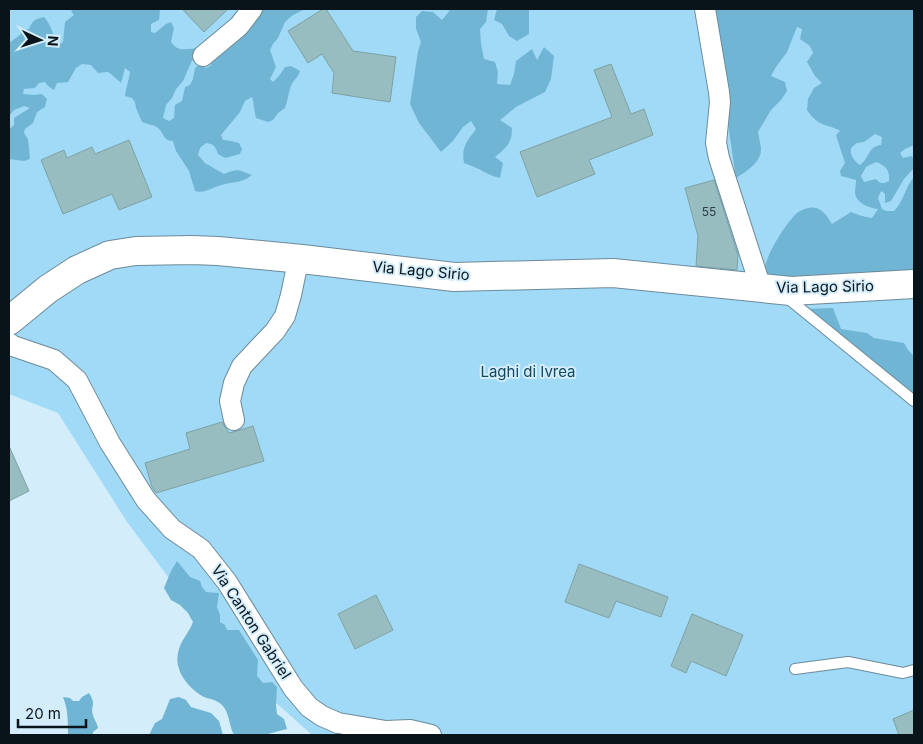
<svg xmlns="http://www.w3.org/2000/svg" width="923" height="744" viewBox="0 0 923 744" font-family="Inter,sans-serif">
<rect width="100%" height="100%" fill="#d3edfb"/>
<polygon fill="#a1daf7" points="9,9 914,9 914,735 312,735 234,665 127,522 58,413 9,394"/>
<g fill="#71b5d5" fill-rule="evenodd">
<path d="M74,9H158L160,11L159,20L151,24V32L155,33L166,24L171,22L174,28L171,42C179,53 185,48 197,49L183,81L176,89L172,98L166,105L163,118L169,121L174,118L175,105L182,101L185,87L190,85L193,79L195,68L199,65L206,68L211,65L213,56L258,9H305L293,15L285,22L278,38L273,44L270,50L276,67L270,79L273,82L279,76L285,67L291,66L300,71C298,78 293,80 291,86C288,93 288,101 285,108L278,113L273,120L268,122L256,118C254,111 254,103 252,97L245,101L240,112L221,135L223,140L231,141L239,143L242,149L240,154L225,158L218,154C215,146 214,144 206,143L200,148L198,155L205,163L224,174C239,168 238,170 252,175C241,184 234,181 222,185C213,187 204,194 195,191L189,171L176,151L173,141C162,140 165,134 158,128C154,125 147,124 142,122L136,108L135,102L132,98L125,96C126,87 129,80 130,72L125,68L121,83C116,79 113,75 108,72L98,73L91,65L82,64L76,68L68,82L57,83L54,90L48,86L45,82L39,83L35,88L24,89L23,94L34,95L42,94L47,99L45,107L37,112L33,123L25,129L24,133L28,139L30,159L24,161L9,159V129L14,125V118L30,108L24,106L14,110L9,116V43L20,35L23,30L29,29C32,21 35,19 44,17C51,25 54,34 55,45H59L63,42L65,22L74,15L71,11Z"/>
<path d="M448,9H488L486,22L480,29L481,44L484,59L495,62L498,72L497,84L510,85L514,74L516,61L532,49L537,60L544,47L554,56L551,79L545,92L516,107L500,120L512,128C512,143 507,147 495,157L503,163L500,178C492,176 491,175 484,172C478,168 471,166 464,163C461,146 467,142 476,129L471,121L463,127L453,141L441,152L419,123L410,104L418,51L421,42L416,29V17L422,11L433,12L442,20L450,10Z"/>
<polygon points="497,9 529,9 529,34 517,41 509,36 502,24 494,20"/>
<path d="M711,9H914V145L905,149L900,153L903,158L912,156L914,161V168L904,179L891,201L885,203V194L882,191L880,193L878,198L882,209L886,211H894C904,201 905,187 914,177V274L772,282L764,275C764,272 764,270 765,267C767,254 785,225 794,216C799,210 809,206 816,208C824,210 828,218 832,224L851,212L862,216L872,218L878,209C869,208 856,203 855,193C855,189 856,184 856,180L841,176L840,171L845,163L836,135L840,131C836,128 834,128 828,126C819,124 812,118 807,110L808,99L814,88L822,83L815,76L807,62L813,53L810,46L800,39L802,29L797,27L787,52L776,67L771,76L785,82L787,91L781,100L771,110L758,132C759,137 760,142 761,148C762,162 747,171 736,178ZM875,134L882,137L881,145C868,146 869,159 860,165C855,162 849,154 851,149C852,146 855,145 857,143L864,142ZM876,162C886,166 890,170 889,181C883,184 880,184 876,179L864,182L861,176L866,167Z"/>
<polygon points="833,308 841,329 867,333 874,338 904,343 908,350 914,356 914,397 801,309"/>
<path d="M177,561L190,577L200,581L202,587L206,592L219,593L217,607L220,615V622L225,625L227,630H239L258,660L257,676L263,683L272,682L277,687L276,705L277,714L284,719L287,729L264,735H235L233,733C229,724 229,712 222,705C217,700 210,699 204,697C189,689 174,671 178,653C180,641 189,633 193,622L188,613L180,605L171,600L164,588L171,571Z"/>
<path d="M89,693C97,705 90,706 93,715C94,720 97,722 98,728L93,732V735H68C68,722 68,709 63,697L70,698L73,701H79L82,697Z"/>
<polygon points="179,697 186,700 191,707 211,713 219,721 223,735 149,735 155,723 162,719 170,699"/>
</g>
<g fill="#97bdc0" stroke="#7da2a5">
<polygon points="182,9 228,9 204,32"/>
<polygon points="323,9 326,9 353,51 396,57 390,102 332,93 334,73 322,54 308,63 288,31"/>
<polygon points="611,64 631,114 644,109 653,135 589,160 595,174 537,197 520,152 612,117 594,70"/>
<polygon points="129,140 152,197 119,210 112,194 63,214 41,160 64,150 67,158 92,147 95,154"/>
<polygon points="714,180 738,255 737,270 696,266 698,236 685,188"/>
<polygon points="222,422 229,433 237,431 253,426 264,461 156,493 152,487 145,463 190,449 186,433"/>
<polygon points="9,446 29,491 9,501"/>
<polygon points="579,564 668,597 661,617 616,601 609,618 565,602"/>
<polygon points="376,595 393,630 355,649 338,614"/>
<polygon points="692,614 743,635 726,676 691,661 686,673 671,666"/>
<polygon points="914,710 914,735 899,735 893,719"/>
</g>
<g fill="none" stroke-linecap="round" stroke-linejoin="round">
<defs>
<g id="service">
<polyline points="785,296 914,401"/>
<polyline points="795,669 848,662 903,673 914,670"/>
</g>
<g id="minor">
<polyline points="705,9 719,92 720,102 716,143 719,158 761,288"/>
<polyline points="203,56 239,26 252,9"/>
<polyline points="9,343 13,346 54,360 77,380 110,443 146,500 172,529 201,549 227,582 293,688 309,707 322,716 338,723 386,731 410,730 431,735"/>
<polyline points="234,420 230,401 234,383 242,366 275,331 285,316 291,295 296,271 302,259"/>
</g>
<polyline id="secondary" points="9,321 48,289 77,270 110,255 136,251 192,250 218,251 302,259 454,277 613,273 791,291 914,284"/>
</defs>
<use href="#service" stroke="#6c8a99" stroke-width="12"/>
<use href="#minor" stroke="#6c8a99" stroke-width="22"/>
<use href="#secondary" stroke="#6c8a99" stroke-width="30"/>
<use href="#service" stroke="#fff" stroke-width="10"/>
<use href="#minor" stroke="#fff" stroke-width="20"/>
<use href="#secondary" stroke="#fff" stroke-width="28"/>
</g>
<g text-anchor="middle" stroke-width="4" stroke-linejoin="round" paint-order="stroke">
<g font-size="12" fill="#2c3e44">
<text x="709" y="216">55</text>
</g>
<g font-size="15" fill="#09141a" stroke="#d3edfb">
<text transform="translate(421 271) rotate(5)" y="5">Via Lago Sirio</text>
<text transform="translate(825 287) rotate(-1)" y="5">Via Lago Sirio</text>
<text transform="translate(251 622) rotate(57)" y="5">Via Canton Gabriel</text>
</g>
<g font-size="15" fill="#124a61" stroke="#d3edfb">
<text x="528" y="377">Laghi di Ivrea</text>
</g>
</g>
<rect width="923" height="744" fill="none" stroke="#09141a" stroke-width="20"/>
<g transform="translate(40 40) rotate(94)" stroke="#d3edfb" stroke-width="4" paint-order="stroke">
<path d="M0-4L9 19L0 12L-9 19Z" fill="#09141a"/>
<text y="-8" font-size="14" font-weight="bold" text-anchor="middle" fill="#09141a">N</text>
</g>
<path d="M18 719v8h68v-8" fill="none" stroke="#09141a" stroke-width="2.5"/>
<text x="25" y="719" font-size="15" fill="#09141a" stroke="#d3edfb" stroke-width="4" paint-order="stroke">20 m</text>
</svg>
